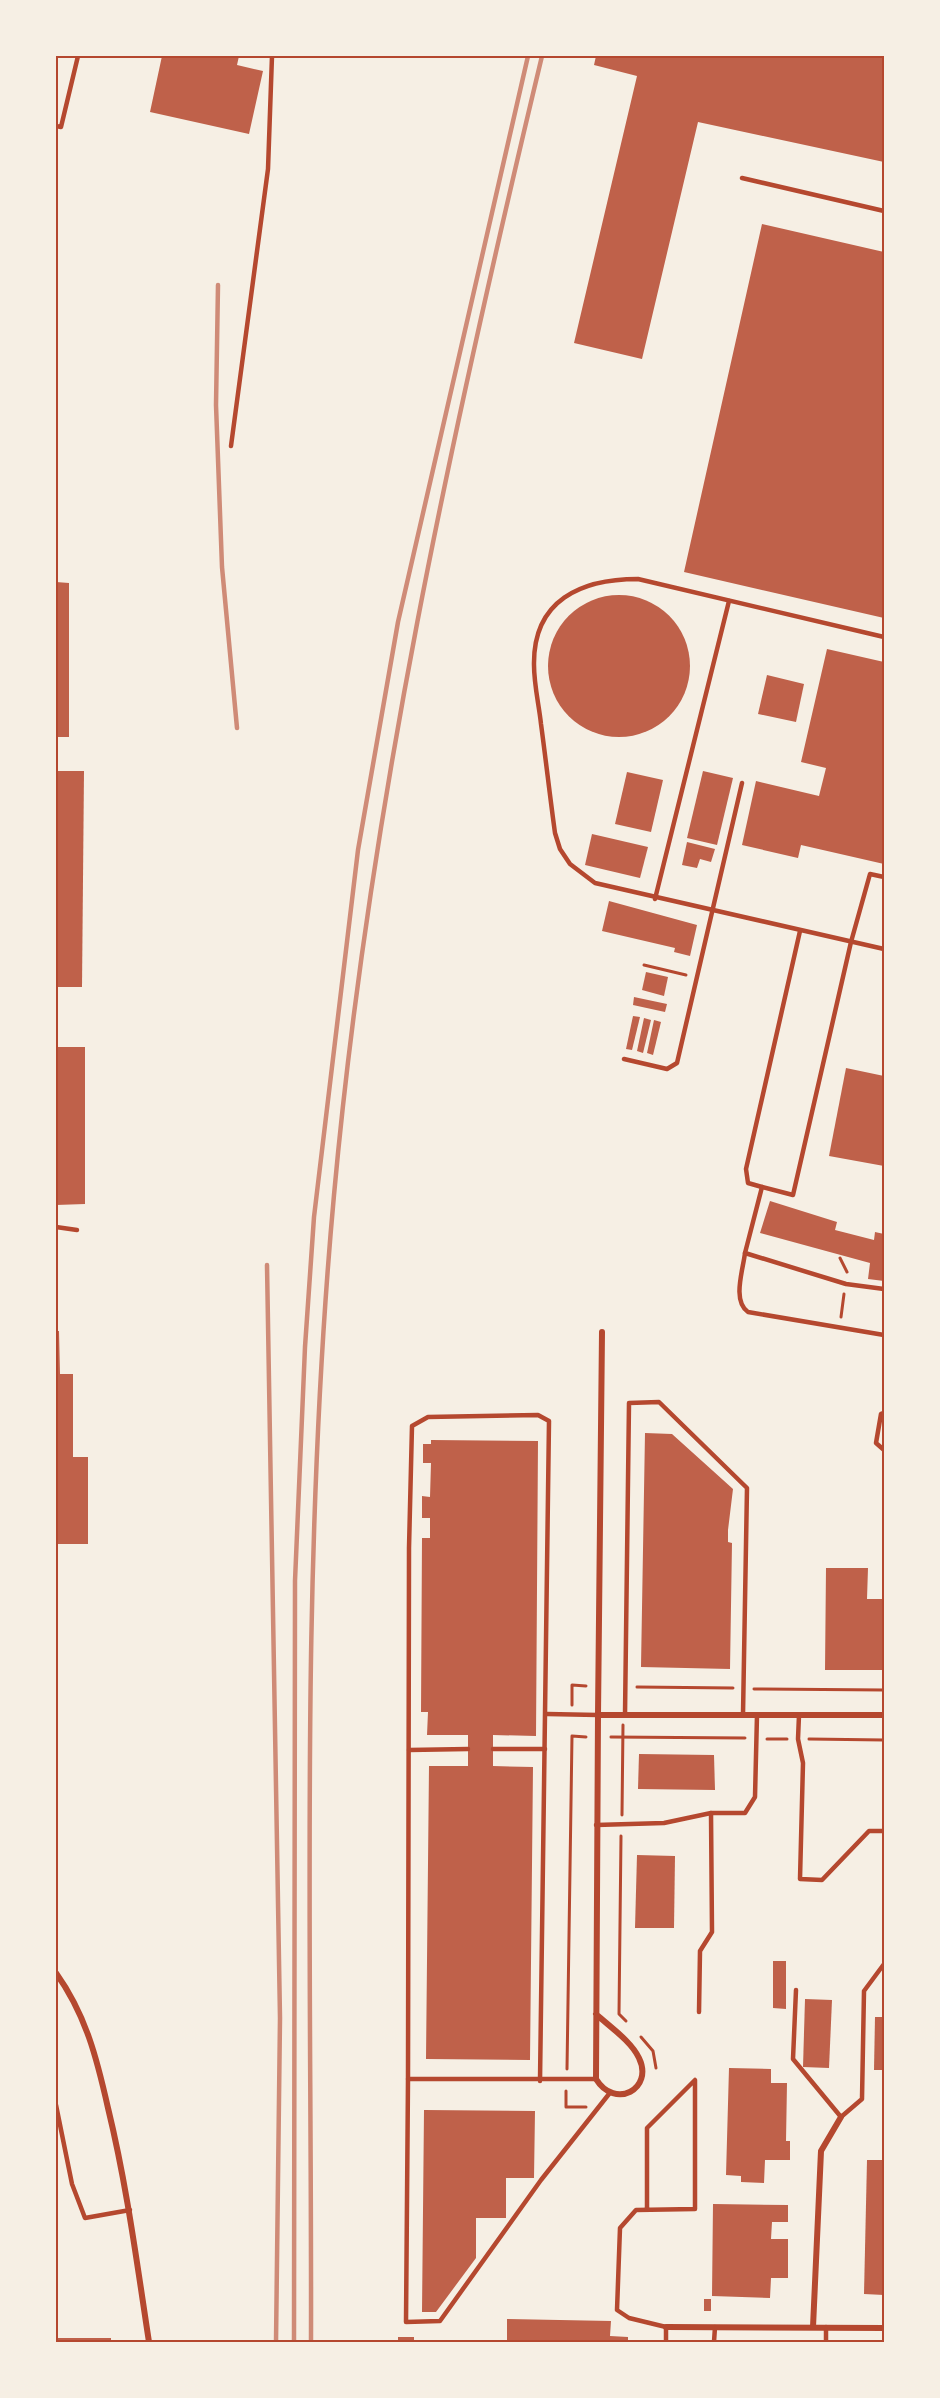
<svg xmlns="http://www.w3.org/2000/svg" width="940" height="2398" viewBox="0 0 940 2398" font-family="'Source Sans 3',sans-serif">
<rect width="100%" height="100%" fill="#f6efe4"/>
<g fill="#bf614a">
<polygon points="162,56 239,56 237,65 263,71 249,134 150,112"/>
<polygon points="596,56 884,56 884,162 698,122 642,359 574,343 637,76 594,65"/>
<polygon points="762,224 884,252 884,593 882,602 884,603 884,618 684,572"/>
<polygon points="56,582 69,583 69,737 56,737"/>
<circle cx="619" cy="666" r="71"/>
<polygon points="827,649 884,662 884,864 801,845 798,858 742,845 756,781 819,796 826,768 801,762"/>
<polygon points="767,675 804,684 796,722 758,714"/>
<polygon points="56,771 84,771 82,987 56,987"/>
<polygon points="703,771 733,778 717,845 687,838"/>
<polygon points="627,772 663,780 651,832 615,824"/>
<polygon points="592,834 648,847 640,878 585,865"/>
<polygon points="687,842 715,849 711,862 700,859 697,868 682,865"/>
<polygon points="609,901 697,925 690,956 674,952 675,948 602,931"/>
<polygon points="646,972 668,977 664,996 642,990"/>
<polygon points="634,997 667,1004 665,1012 633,1005"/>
<polygon points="633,1016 640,1017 632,1050 626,1049"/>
<polygon points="644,1018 651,1020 643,1053 637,1051"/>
<polygon points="654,1020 661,1022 653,1055 647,1053"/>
<polygon points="56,1047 85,1047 85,1204 56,1205"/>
<polygon points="846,1068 884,1076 884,1166 829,1156"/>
<polygon points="770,1201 837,1222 835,1230 874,1240 875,1232 884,1234 884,1281 868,1279 870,1263 760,1233"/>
<polygon points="56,1331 59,1331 60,1374 73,1374 73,1457 88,1457 88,1544 56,1544"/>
<polygon points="645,1433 672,1434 733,1489 728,1530 728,1542 732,1543 730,1669 641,1667"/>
<polygon points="431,1440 538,1441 536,1736 493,1735 493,1766 533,1767 530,2060 426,2059 429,1766 468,1766 468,1735 427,1735 428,1712 421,1712 422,1538 430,1538 430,1518 422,1518 422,1496 430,1497 431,1463 423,1463 423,1444 431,1444"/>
<polygon points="826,1568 868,1568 867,1599 884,1599 884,1670 825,1670"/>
<polygon points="639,1754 714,1755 715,1790 638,1789"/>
<polygon points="637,1855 675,1856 674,1928 635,1928"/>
<polygon points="773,1961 786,1961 786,2009 773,2008"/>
<polygon points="805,1999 832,2000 829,2068 803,2067"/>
<polygon points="875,2017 884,2017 884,2070 874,2070"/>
<polygon points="729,2068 771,2069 771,2083 787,2083 786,2141 790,2141 790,2160 765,2160 764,2183 741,2182 741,2176 726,2175"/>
<polygon points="424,2110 535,2111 534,2178 506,2178 506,2218 476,2218 476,2258 436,2312 422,2312"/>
<polygon points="867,2160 884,2160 884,2295 864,2294"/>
<polygon points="713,2204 788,2205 788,2222 772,2222 771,2239 788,2239 788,2278 771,2278 770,2298 712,2296"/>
<rect x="704" y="2299" width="7" height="12"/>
<polygon points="507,2319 611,2321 610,2336 628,2337 628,2342 507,2342"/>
<rect x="398" y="2337" width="16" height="5"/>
<rect x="56" y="2338" width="55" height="4"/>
</g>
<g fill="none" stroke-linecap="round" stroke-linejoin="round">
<g stroke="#b5482f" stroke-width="3">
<polyline points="644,965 686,975"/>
<polyline points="840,1258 847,1272"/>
<polyline points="841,1317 844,1294"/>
<polyline points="637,1687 733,1688"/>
<polyline points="754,1689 884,1690"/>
<polyline points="572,1705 572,1685 586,1686"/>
<polyline points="611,1737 745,1738"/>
<polyline points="767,1739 787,1739"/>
<polyline points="809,1739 884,1740"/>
<polyline points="622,1815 623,1725"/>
<polyline points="621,1836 619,2014 626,2021"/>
<polyline points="641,2037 653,2051 656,2068"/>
<polyline points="567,2069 572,1736 586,1737"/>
<polyline points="566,2091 566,2107 586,2107"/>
</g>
<g stroke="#b5482f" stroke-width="4.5">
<polyline points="56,126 61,127 78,56"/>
<polyline points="742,178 884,211"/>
<polyline points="231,446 268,169 272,56"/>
<path d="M884,637L638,579C581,579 533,600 534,665C534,685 539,705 541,724C546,761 550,797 555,833L560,849L570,864L595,883L884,949"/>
<polyline points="884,877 870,874 851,942 793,1195 762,1187 745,1253 846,1284 884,1289"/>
<polyline points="655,899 729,601"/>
<polyline points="624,1059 667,1069 677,1063 742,783"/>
<polyline points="762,1187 748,1183 746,1169 800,931"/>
<polyline points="56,1227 77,1230"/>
<path d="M745,1253C743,1270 732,1301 748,1312L884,1335"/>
<polyline points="884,1413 881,1414 876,1443 884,1450"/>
<polyline points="547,1714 598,1715"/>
<polyline points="625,1715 629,1403 659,1402 747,1488 743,1715"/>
<polyline points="799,1715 798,1739 803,1763 800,1879 822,1880 869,1831 884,1831"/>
<polyline points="493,1749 545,1749"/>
<polyline points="409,1750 468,1749"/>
<polyline points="596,1825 664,1823 711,1813 745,1813 755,1797 757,1715"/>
<polyline points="796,1990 793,2059 841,2117 862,2099 864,1991 884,1964"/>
<polyline points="699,2012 700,1951 712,1932 711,1813"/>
<polyline points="408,2079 406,2322 440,2321 541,2180 609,2094"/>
<polyline points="540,2081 549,1421 538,1415 428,1417 412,1426 409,1548 408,2079 596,2079"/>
<polyline points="56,2105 72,2184 85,2218 130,2210"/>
<polyline points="647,2209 647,2128 695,2080 695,2209 636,2210 620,2228 617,2310 629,2318 666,2327 666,2342"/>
<polyline points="714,2342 715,2327"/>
<polyline points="826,2342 826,2327"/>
</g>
<g stroke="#b5482f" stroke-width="6">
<polyline points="598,1715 602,1332"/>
<path d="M56,1973C86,2015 97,2059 108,2108C127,2186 137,2264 149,2342"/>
<path d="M596,2014C610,2027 631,2041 639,2058C654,2089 615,2110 596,2079L598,1715H884"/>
<polyline points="666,2327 884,2328"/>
<polyline points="813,2327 821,2151 841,2117"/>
</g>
<g stroke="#cf8b77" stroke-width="4.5">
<polyline points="218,285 216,405 222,567 237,728"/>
<polyline points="267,1265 280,2018 276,2342"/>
<polyline points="294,2342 295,1581 305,1347 314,1217 358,850 398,622 528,56"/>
<path d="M311,2342C312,1960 299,1576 334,1195C369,810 452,431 542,56"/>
</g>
</g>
<rect width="940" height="2398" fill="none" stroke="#f6efe4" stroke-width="114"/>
<rect x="57" y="57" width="826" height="2284" fill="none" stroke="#b5482f" stroke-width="2"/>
</svg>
